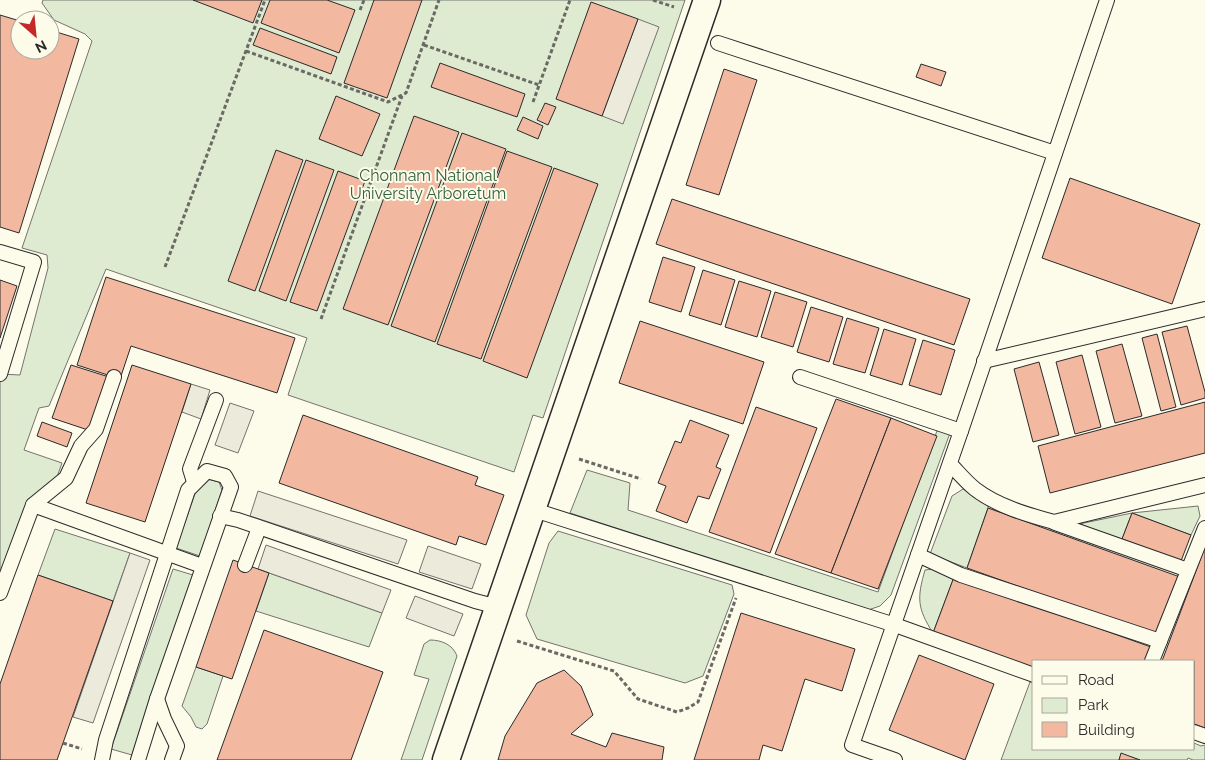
<svg xmlns="http://www.w3.org/2000/svg" width="1205" height="760" viewBox="0 0 1205 760" font-family="Raleway,sans-serif">
<rect width="100%" height="100%" fill="#fdfbea"/>
<g fill="#deebd1" stroke="#74746e">
<polygon points="43,0 685,0 543,418 533,415 514,472 288,395 307,338 106,269 49,406 39,408 24,450 62,463 53,488 33,505 0,593 0,374 20,375 48,268 47,255 22,248 92,41 85,34 54,20 42,3"/>
<polygon points="938,428 950,433 891,595 880,606 868,610 570,513 587,470 630,483 628,510 878,592"/>
<polygon points="208,479 219,482 222,490 200,556 176,548 196,491"/>
<polygon points="963,489 988,503 988,508 967,568 930,554 952,496"/>
<polygon points="1198,506 1200,516 1191,535 1132,513 1122,539 1079,524 1132,513"/>
<polygon points="55,529 130,553 113,601 38,575"/>
<polygon points="558,531 732,585 734,594 703,676 685,683 537,639 526,615 549,543"/>
<polygon points="173,569 193,575 132,755 111,749"/>
<path d="M933,569L954,577L933,633C917,608 917,598 925,570Z"/>
<polygon points="269,573 382,613 369,647 256,611"/>
<path d="M430,640C442,640 453,645 457,656L422,760H401L429,679L414,675L424,644Z"/>
<polygon points="196,667 223,676 207,724 202,729 196,727 191,717 182,706"/>
<polygon points="1030,682 1034,683 1034,749 1194,749 1194,743 1201,746 1205,745 1205,760 1193,760 1188,758 1187,760 1140,760 1121,754 1119,760 1001,760"/>
</g>
<g fill="#eceadb" stroke="#74746e">
<polygon points="638,19 659,27 623,124 602,116"/>
<polygon points="191,384 210,390 201,419 182,412"/>
<polygon points="230,403 254,411 238,453 215,445"/>
<polygon points="258,491 407,540 398,564 250,516"/>
<polygon points="266,545 391,590 382,613 258,569"/>
<polygon points="428,546 481,564 472,589 419,572"/>
<polygon points="130,553 150,560 93,723 73,717"/>
<polygon points="415,596 463,614 454,636 406,618"/>
</g>
<g fill="#f2b8a0" stroke="#2b2b2b">
<polygon points="193,0 262,0 253,23"/>
<polygon points="270,0 327,0 355,10 339,53 261,23"/>
<polygon points="374,0 422,0 387,98 344,83"/>
<polygon points="591,2 638,19 602,116 556,99"/>
<polygon points="0,15 20,21 20,50 50,50 50,30 79,39 19,233 0,227"/>
<polygon points="260,28 337,57 331,74 253,45"/>
<polygon points="440,63 525,94 517,117 431,87"/>
<polygon points="921,64 946,72 941,86 916,77"/>
<polygon points="724,69 757,80 719,195 686,185"/>
<polygon points="336,96 380,114 362,156 319,139"/>
<polygon points="545,103 556,107 548,125 537,120"/>
<polygon points="414,116 459,132 388,325 343,309"/>
<polygon points="523,117 543,126 538,139 517,130"/>
<polygon points="462,133 506,149 435,342 391,326"/>
<polygon points="276,150 303,160 255,291 228,281"/>
<polygon points="507,151 552,167 481,359 437,344"/>
<polygon points="306,160 334,170 286,301 259,291"/>
<polygon points="554,168 598,184 527,378 483,361"/>
<polygon points="338,171 365,181 317,311 290,302"/>
<polygon points="1070,178 1200,224 1172,304 1042,258"/>
<polygon points="672,199 970,299 954,345 656,244"/>
<polygon points="663,257 695,267 681,312 649,302"/>
<polygon points="703,270 735,280 721,325 689,315"/>
<polygon points="106,277 295,338 277,393 131,346 120,379 77,365"/>
<polygon points="0,280 17,286 0,338"/>
<polygon points="739,281 771,291 757,337 725,327"/>
<polygon points="775,292 807,302 793,347 761,337"/>
<polygon points="811,307 843,317 829,362 797,352"/>
<polygon points="847,318 879,328 865,373 833,364"/>
<polygon points="640,321 764,362 743,424 619,383"/>
<polygon points="1187,326 1205,392 1205,398 1181,405 1162,332"/>
<polygon points="884,329 916,339 902,385 870,375"/>
<polygon points="1157,334 1176,407 1161,411 1142,338"/>
<polygon points="923,340 955,350 941,395 909,385"/>
<polygon points="1122,344 1142,416 1115,423 1096,351"/>
<polygon points="1082,355 1101,427 1075,434 1056,362"/>
<polygon points="1039,362 1059,435 1033,442 1014,369"/>
<polygon points="71,365 109,377 91,431 52,418"/>
<polygon points="132,365 191,384 145,522 86,503"/>
<polygon points="836,399 891,418 831,573 775,554"/>
<polygon points="1205,402 1205,453 1050,493 1038,446"/>
<polygon points="756,407 817,428 770,553 709,532"/>
<polygon points="303,415 478,477 475,485 504,495 486,545 459,536 456,545 279,483"/>
<polygon points="891,418 937,436 878,589 831,573"/>
<polygon points="690,420 729,435 716,467 721,469 709,499 698,496 687,523 656,511 666,486 658,483 675,441 681,443"/>
<polygon points="42,422 72,433 67,447 37,436"/>
<polygon points="988,508 1180,577 1158,636 967,568"/>
<polygon points="1132,513 1191,535 1181,561 1122,539"/>
<polygon points="1205,547 1205,728 1194,724 1194,661 1162,661"/>
<polygon points="233,560 269,573 232,679 196,667"/>
<polygon points="38,575 113,601 57,760 0,760 0,684"/>
<polygon points="954,577 1151,647 1146,661 1034,661 1034,669 933,633"/>
<polygon points="741,613 855,649 842,691 805,679 782,751 763,745 759,760 694,760"/>
<polygon points="264,630 383,672 351,760 217,760"/>
<polygon points="919,655 994,684 965,760 889,730"/>
<polygon points="564,670 581,686 593,715 571,734 606,747 612,733 664,747 662,760 498,760 505,736 537,683"/>
<polygon points="1121,753 1140,760 1119,760"/>
</g>
<g fill="none" stroke-linecap="round" stroke-linejoin="round">
<defs>
<g id="service">
<polyline points="718,43 1055,153"/>
<polyline points="0,252 34,262 0,374"/>
<polyline points="984,361 1205,309"/>
<polyline points="800,377 961,431"/>
<path d="M950,464C958,472 966,482 975,489C997,506 1028,515 1054,522L1205,485"/>
<polyline points="194,482 190,469 216,400"/>
<polyline points="33,505 66,478 81,446 96,429 114,377"/>
<polyline points="531,509 895,625 1034,675"/>
<polyline points="220,516 238,520 475,601 498,607"/>
<polyline points="1055,523 1188,570"/>
<polyline points="918,555 961,575 1160,641"/>
<polyline points="245,565 259,528"/>
<polyline points="0,593 33,505 202,566"/>
<polyline points="1152,661 1205,528"/>
<polyline points="157,699 164,719 177,746 172,760"/>
<polyline points="1194,732 1205,736"/>
<polyline points="102,760 106,740 188,490 207,471 225,476 231,487 157,699 138,760"/>
<polyline points="895,760 852,745 961,431 1107,0"/>
</g>
<polyline id="minor" points="446,760 707,0"/>
</defs>
<use href="#service" stroke="#2b2b2b" stroke-width="16"/>
<use href="#minor" stroke="#2b2b2b" stroke-width="29"/>
<g stroke="#6a6964" stroke-width="3" stroke-dasharray="4 2.5" stroke-linecap="butt">
<polyline points="653,0 674,7"/>
<polyline points="360,10 364,0"/>
<polyline points="424,45 539,85"/>
<polyline points="246,51 388,102 406,93 439,0"/>
<polyline points="533,102 570,0"/>
<polyline points="165,267 265,0"/>
<polyline points="321,319 402,96"/>
<polyline points="579,459 641,479"/>
<polyline points="517,641 614,671 638,699 677,712 688,708 698,702 736,598"/>
<polyline points="63,743 82,749"/>
</g>
<use href="#service" stroke="#fdfbea" stroke-width="14"/>
<use href="#minor" stroke="#fdfbea" stroke-width="26"/>
</g>
<g text-anchor="middle" stroke-width="4" stroke-linejoin="round" paint-order="stroke">
<g font-size="16" fill="#34623c" stroke="#fdfbea">
<text x="428" y="181">Chonnam National<tspan x="428" dy="18">University Arboretum</tspan></text>
</g>
</g>
<rect x="1032" y="660" width="162" height="90" fill="#fdfbea" stroke="#a9a89e"/>
<rect x="1042" y="676" width="25" height="8" fill="#fdfbea" stroke="#a9a89e"/>
<text x="1078" y="685" font-size="15" fill="#2b2b2b">Road</text>
<rect x="1042" y="698" width="25" height="15" fill="#deebd1" stroke="#a9a89e"/>
<text x="1078" y="710" font-size="15" fill="#2b2b2b">Park</text>
<rect x="1042" y="722" width="25" height="15" fill="#f2b8a0" stroke="#a9a89e"/>
<text x="1078" y="735" font-size="15" fill="#2b2b2b">Building</text>
<g transform="translate(35 35) rotate(153)"><circle r="24" fill="#fdfbea" stroke="#a9a89e"/>
<path d="M0-4L9 19L0 12L-9 19Z" fill="#c62828"/>
<text y="-8" font-size="14" font-weight="bold" text-anchor="middle" fill="#2b2b2b">N</text>
</g>
</svg>
